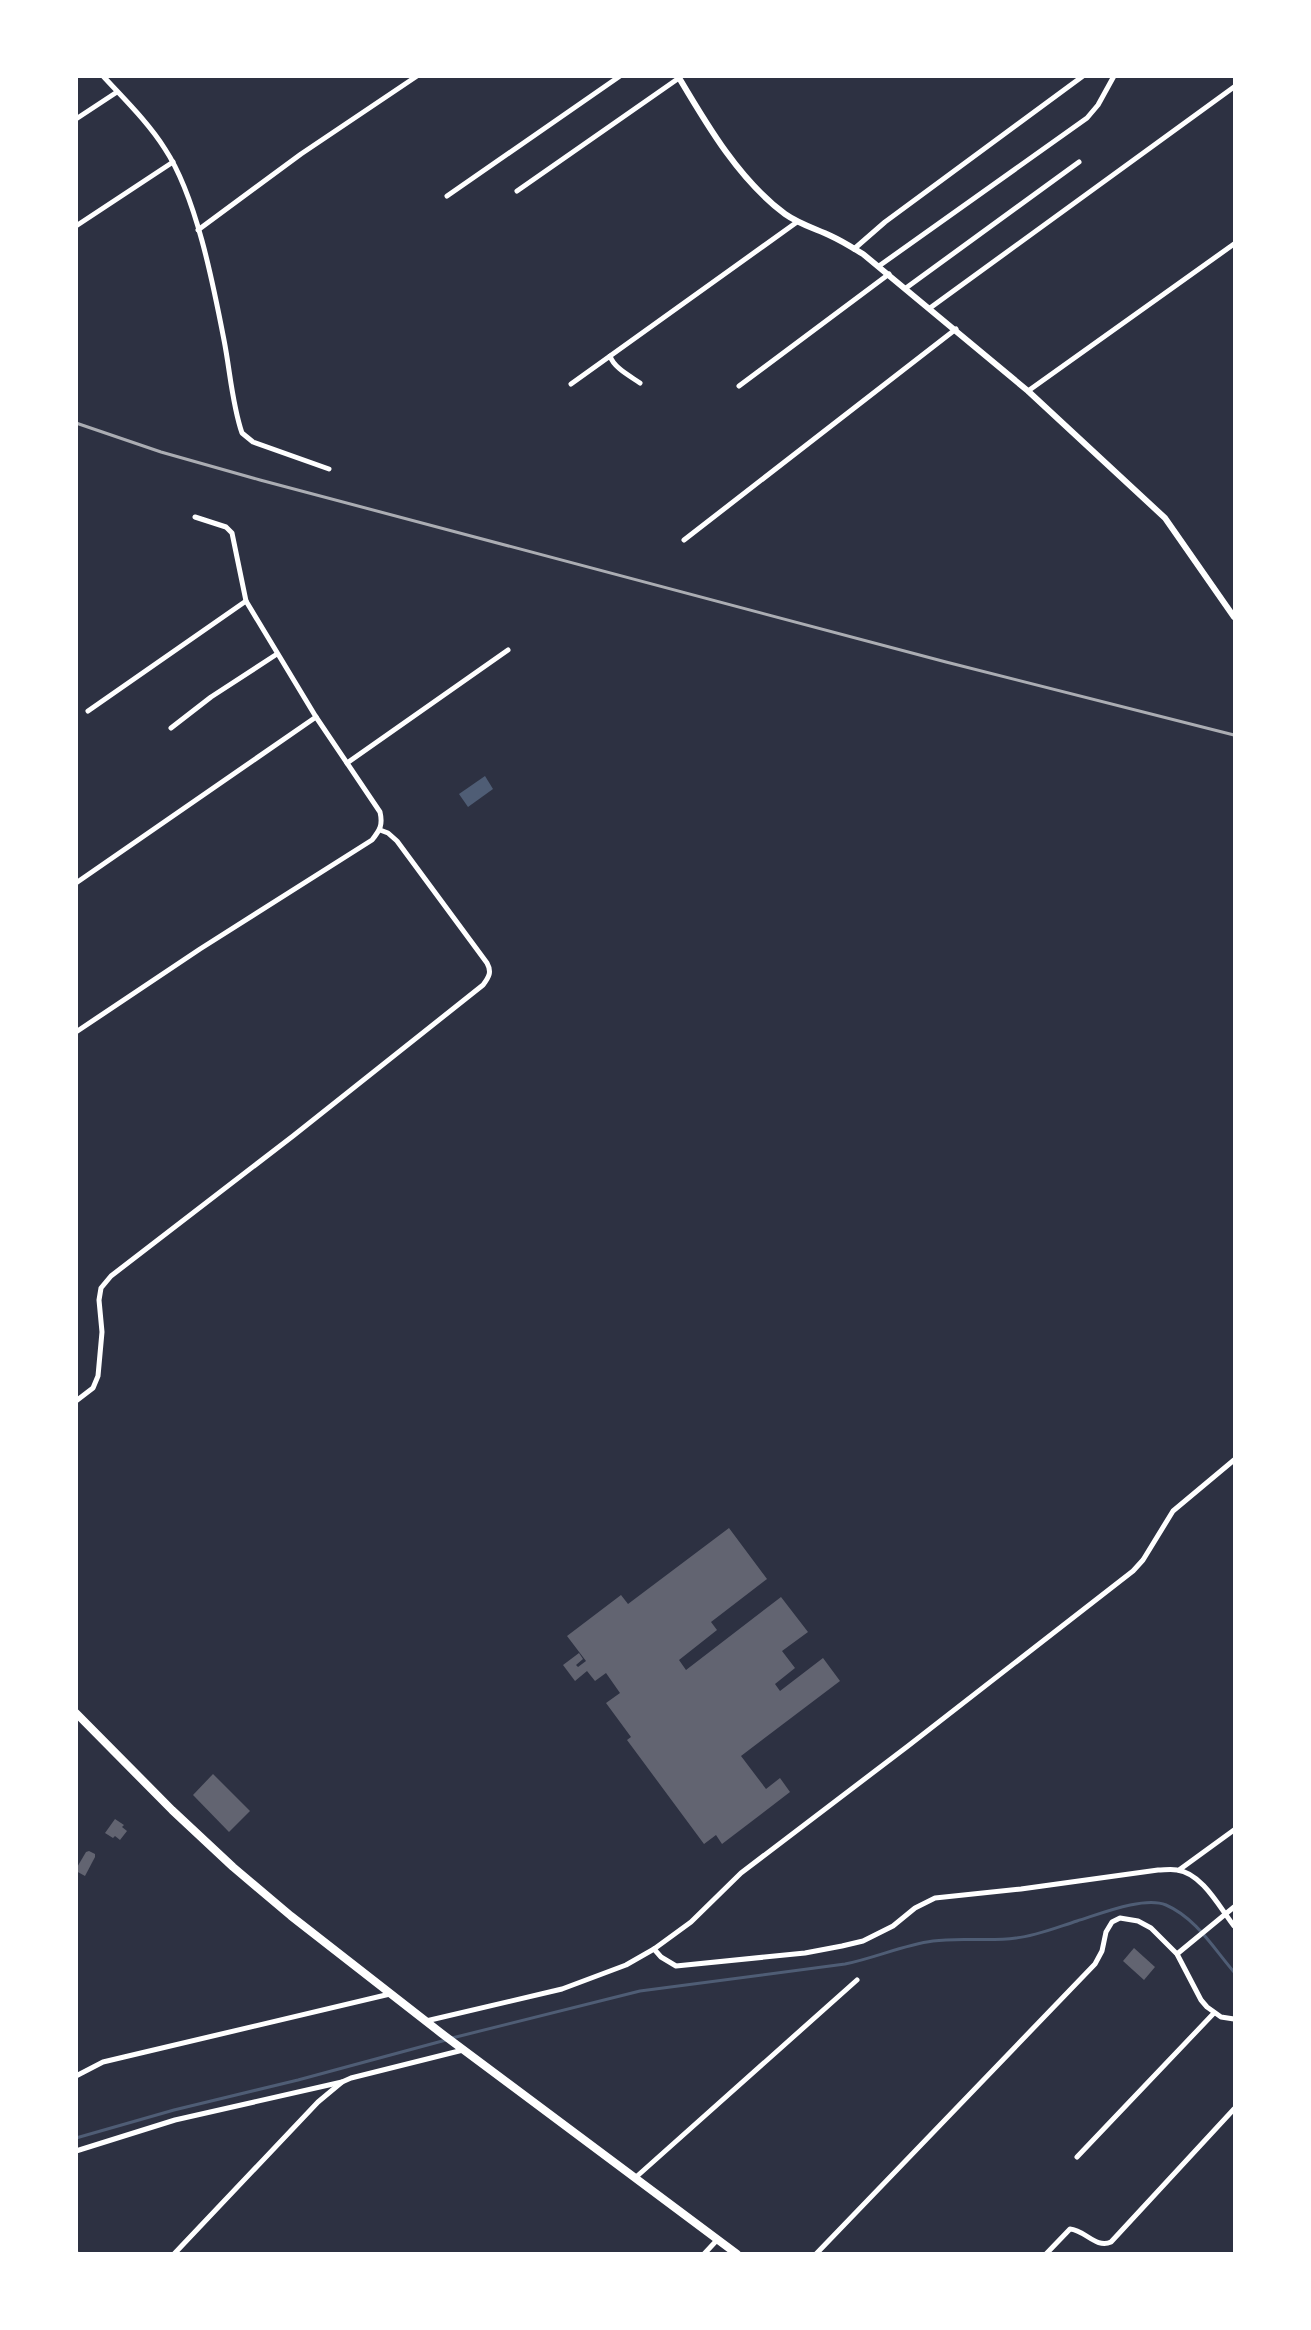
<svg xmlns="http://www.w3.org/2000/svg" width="1311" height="2330" viewBox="0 0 1311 2330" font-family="Georgia,serif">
<rect width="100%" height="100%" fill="#2d3142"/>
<polygon fill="#4f5d75" points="485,776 493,789 468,807 459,794"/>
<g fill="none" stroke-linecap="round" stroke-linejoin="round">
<g stroke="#4f5d75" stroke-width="3">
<path d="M452,2038L640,1991L845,1964C875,1958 903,1945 933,1941C960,1937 989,1942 1016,1938C1036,1936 1058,1927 1077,1921C1100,1914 1144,1896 1166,1905C1196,1918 1214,1949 1234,1972"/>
<polyline points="76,2138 174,2110 298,2080 446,2040"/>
</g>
</g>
<g fill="#626471">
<polygon points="729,1528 767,1579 711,1622 717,1630 679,1660 686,1670 781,1597 808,1632 782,1651 795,1668 775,1684 780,1691 823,1658 840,1681 741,1756 766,1789 780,1778 790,1792 722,1844 716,1835 704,1844 627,1740 631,1737 606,1703 620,1693 606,1673 595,1681 587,1671 575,1681 563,1665 579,1653 583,1659 576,1665 578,1667 586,1661 567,1636 621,1595 628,1604"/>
<polygon points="213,1774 250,1811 229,1832 193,1795"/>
<polygon points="115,1819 124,1825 122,1827 127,1831 120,1840 115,1836 113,1838 105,1833"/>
<polygon points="89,1851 95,1854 95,1857 85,1876 76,1871 76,1869 86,1852"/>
<polygon points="1134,1948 1155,1967 1144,1980 1123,1961"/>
</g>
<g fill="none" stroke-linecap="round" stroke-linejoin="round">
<g stroke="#fff" stroke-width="5">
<path d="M103,76C124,99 148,122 165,149C196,196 213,283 224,340C230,370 232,404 242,433L253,442L329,469"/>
<polyline points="76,119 117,92"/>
<polyline points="517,191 679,78"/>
<polyline points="447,196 620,76"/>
<polyline points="76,226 173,162"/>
<polyline points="198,230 301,154 417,76"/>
<polyline points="854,249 885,222 1083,76"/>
<polyline points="879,266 1087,118 1098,105 1114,76"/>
<polyline points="906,288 1079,162"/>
<polyline points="930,308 1234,87"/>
<path d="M610,356C614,368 630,376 640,383"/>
<polyline points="571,384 797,222"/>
<polyline points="739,386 889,274"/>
<polyline points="1028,391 1234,244"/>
<polyline points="684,540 956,329"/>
<polyline points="88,711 246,601"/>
<polyline points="171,728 211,697 277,654"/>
<polyline points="347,763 508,650"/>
<polyline points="76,883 316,717"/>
<path d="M76,1032L200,949L372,840C380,830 383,825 380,812L316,717L246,601L232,533L226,527L195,517"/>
<path d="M76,1401L93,1388L98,1376L102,1332L99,1300L101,1288L111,1276L293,1136L483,985C489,977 492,972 487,963L397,841L388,833L380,830"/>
<polyline points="1179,1870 1234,1830"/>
<path d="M654,1949L661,1957L676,1966L805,1953L842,1946L863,1941L893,1926L915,1908L935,1898L1021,1889L1158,1870C1164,1870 1171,1869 1177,1870C1202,1873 1220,1908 1234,1926"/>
<polyline points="1177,1954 1234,1907"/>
<polyline points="426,2021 562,1989 626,1965 654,1949 691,1922 741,1873 908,1746 1133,1571 1143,1560 1173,1511 1234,1460"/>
<polyline points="76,2076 103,2062 124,2057 390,1994"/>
<polyline points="76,2151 175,2120 342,2082"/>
<polyline points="1077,2157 1214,2013"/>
<polyline points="635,2178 857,1980"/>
<polyline points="76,2253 77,2254"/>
<polyline points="174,2254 318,2102 342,2082 351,2078 463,2050"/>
<polyline points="704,2254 718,2239"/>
<polyline points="816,2254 1095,1964 1102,1951 1106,1932 1112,1922 1120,1918 1138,1921 1151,1928 1177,1954 1201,2000 1207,2007 1221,2017 1234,2019"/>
<path d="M1046,2254L1070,2229C1085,2230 1096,2249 1111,2242L1234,2109"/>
</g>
<path stroke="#fff" stroke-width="6" d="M678,76C707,125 739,180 785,214C799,224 816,229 831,236C842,241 853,248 863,254L1028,391L1165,518L1234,617"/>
<polyline stroke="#fff" stroke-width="8" points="76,1713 172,1810 233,1867 291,1916 441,2033 737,2254"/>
<polyline stroke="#abadb3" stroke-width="3" points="76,423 161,452 260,480 946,662 1234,735"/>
</g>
<rect width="1311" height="2330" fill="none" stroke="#ffffff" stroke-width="156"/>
</svg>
